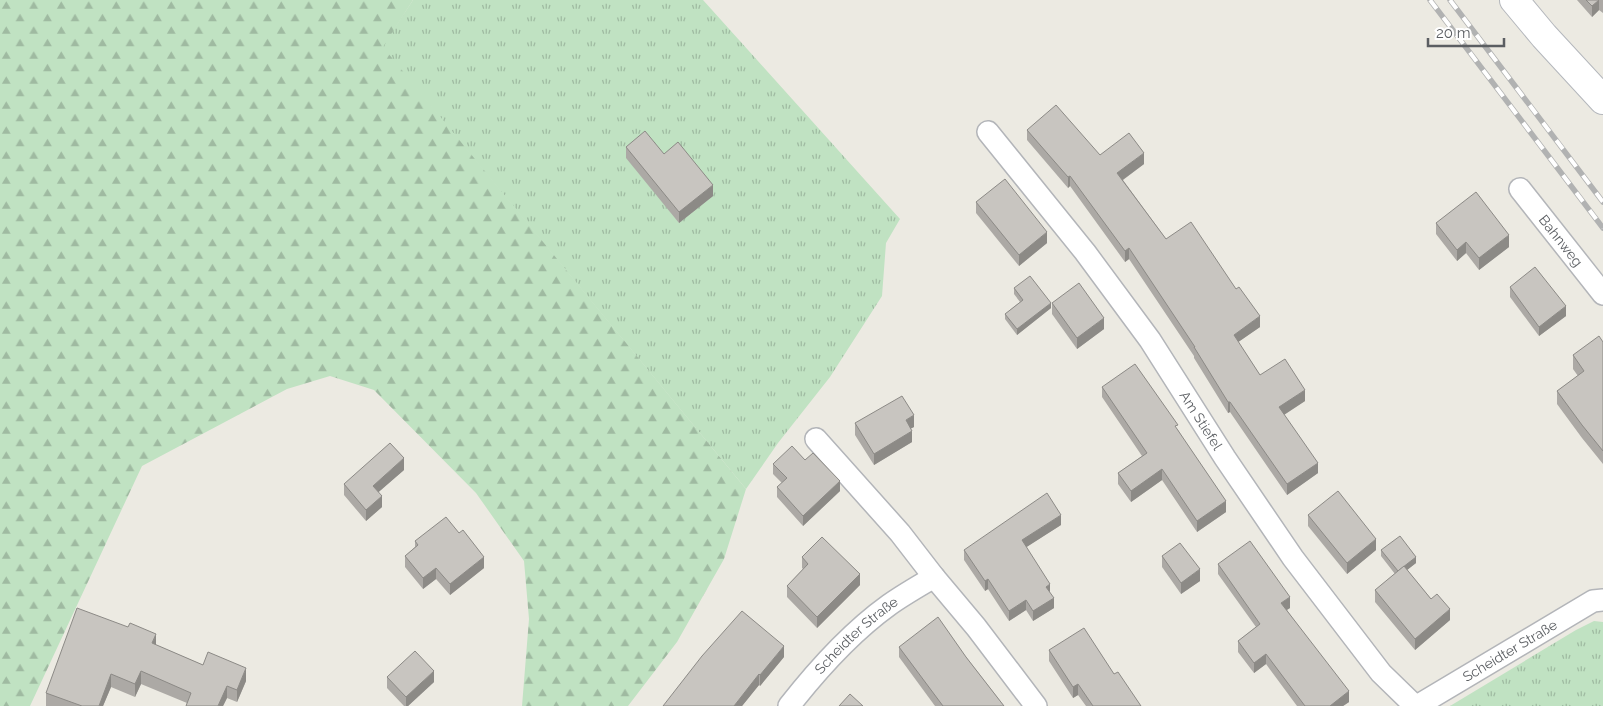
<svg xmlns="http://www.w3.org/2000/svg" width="1603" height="706" viewBox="0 0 1603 706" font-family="Raleway,sans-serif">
<defs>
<pattern id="grass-tufts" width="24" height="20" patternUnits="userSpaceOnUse" patternTransform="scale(1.25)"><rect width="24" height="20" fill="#c0e2c2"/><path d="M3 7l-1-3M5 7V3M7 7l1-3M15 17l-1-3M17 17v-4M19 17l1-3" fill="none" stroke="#9fbaa1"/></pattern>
<pattern id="forest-firs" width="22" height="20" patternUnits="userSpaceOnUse" patternTransform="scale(1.25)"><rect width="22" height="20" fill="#c0e2c2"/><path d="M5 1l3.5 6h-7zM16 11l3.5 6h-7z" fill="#9fbaa1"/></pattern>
</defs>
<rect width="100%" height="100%" fill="#eceae2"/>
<g fill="url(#grass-tufts)">
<polygon points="413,0 703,0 900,219 886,243 882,296 830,377 778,443 746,489 382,47"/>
<polygon points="1594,621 1603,622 1603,706 1450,706 1576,630"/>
</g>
<polygon fill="url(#forest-firs)" points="0,0 413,0 383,47 746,489 724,559 677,642 628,706 522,706 529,619 524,561 476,493 374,390 330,376 287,389 142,466 30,706 0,706"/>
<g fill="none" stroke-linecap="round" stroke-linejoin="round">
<defs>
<g id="minor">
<path id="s1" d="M988,132L1085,252L1150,340L1225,458L1293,558L1381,673L1415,706"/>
<path id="s2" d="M1520,189L1603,294"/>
<polyline points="816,439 900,533 934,577 976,627 1036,706"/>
<path id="s3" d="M789,706C818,669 850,633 889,605C903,595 919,586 934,577"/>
<path id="s4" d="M1417,706L1593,601L1603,600"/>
</g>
<polyline id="secondary" points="1514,0 1544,36 1603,100"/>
</defs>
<use href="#minor" stroke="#b3b5b9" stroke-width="24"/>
<use href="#secondary" stroke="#b4b7bc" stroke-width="30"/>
<use href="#minor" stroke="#fff" stroke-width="21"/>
<use href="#secondary" stroke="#fff" stroke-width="28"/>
<defs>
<g id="rail">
<polyline points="1430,0 1603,228"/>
<polyline points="1450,0 1603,202"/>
</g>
</defs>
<use href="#rail" stroke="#b1b2b2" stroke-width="5.5"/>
<use href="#rail" stroke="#fff" stroke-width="4" stroke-dasharray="11" stroke-linecap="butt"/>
</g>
<g fill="#aca9a5">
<polygon points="1577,0 1603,0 1603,13 1599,10 1592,17"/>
<polygon points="1027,130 1100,155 1144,164 1123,180 1166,239 1260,327 1238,342 1260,375 1305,401 1284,415 1318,473 1287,495 1230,412 1228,413 1194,358 1194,356 1129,259 1125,262 1070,186 1068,188 1027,140"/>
<polygon points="626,147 713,196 679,223 626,158"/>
<polygon points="976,202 1047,243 1019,266 976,213"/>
<polygon points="1436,223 1509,247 1479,270 1466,253 1457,261 1436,234"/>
<polygon points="1510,287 1566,316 1539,336 1510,297"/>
<polygon points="1014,288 1051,308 1017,335 1005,319 1005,314 1020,302 1014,294"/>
<polygon points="1052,303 1104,329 1077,349 1052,314"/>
<polygon points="1603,342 1603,464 1582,438 1557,404 1557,391 1578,376 1573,369 1573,355"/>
<polygon points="1102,387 1178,430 1226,512 1197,532 1162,480 1131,502 1118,484 1118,473 1142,456 1102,397"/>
<polygon points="855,423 914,427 911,428 912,442 874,465 855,435"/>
<polygon points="805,460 840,491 803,526 777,497 777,487 782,483 773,474 773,464"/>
<polygon points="404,470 378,492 382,507 366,521 344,495 344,484"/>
<polygon points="1308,515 1376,550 1347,574 1308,526"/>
<polygon points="1061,525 1026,547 1050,593 1054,608 1033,621 1026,610 1009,621 988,589 985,591 964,560 964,550"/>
<polygon points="415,541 484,568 450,595 436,579 423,589 405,567 405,556 415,547"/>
<polygon points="1381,550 1416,563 1407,570 1431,599 1450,620 1415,650 1375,602 1375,590 1395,574 1381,556"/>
<polygon points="1162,556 1200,581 1181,594 1162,567"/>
<polygon points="802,557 860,585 817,628 787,597 787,586 803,569 802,568"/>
<polygon points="1218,564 1290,608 1287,610 1349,702 1343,706 1297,706 1266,664 1254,673 1238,652 1238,641 1256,627 1218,574"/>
<polygon points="156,645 203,665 246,681 237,702 227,698 223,706 186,706 187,703 141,684 135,697 111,687 103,706 46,706 46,693"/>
<polygon points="899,647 966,657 1004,706 935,706 899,657"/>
<polygon points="1049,650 1114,674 1141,706 1086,706 1078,695 1073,698 1049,661"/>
<polygon points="784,657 760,686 759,685 742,706 663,706"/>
<polygon points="387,677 434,682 408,706 404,706 387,688"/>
</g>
<g fill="#8c8a86">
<polygon points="1599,0 1599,10 1592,17 1592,6"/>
<polygon points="1144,153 1144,164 1117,184 1117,173"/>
<polygon points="1070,176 1070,186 1068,188 1068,177"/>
<polygon points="713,185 713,196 679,223 679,212"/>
<polygon points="1047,232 1047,243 1019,266 1019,255"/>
<polygon points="1509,235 1509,247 1479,270 1479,258"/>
<polygon points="1466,242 1466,253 1457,261 1457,250"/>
<polygon points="1129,248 1129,259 1125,262 1125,251"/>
<polygon points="1051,303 1051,308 1017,335 1017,329"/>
<polygon points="1566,306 1566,316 1539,336 1539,327"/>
<polygon points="1260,316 1260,327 1234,345 1234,335"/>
<polygon points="1104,318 1104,329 1077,349 1077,338"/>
<polygon points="1305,390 1305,401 1279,418 1279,407"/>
<polygon points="1228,402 1230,402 1230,412 1228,413"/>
<polygon points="914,415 914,427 906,431 906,420"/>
<polygon points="912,431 912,442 874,465 874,454"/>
<polygon points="404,458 404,470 373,497 373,486"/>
<polygon points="1318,463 1318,473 1287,495 1287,484"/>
<polygon points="1162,469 1162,480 1131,502 1131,491"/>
<polygon points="840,481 840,491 803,526 803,516"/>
<polygon points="382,496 382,507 366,521 366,510"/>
<polygon points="1226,501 1226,512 1197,532 1197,521"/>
<polygon points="1061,515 1061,525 1022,550 1022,540"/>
<polygon points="1376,539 1376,550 1347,574 1347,563"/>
<polygon points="484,557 484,568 450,595 450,584"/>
<polygon points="1416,557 1416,563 1398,577 1398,571"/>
<polygon points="436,568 436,579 423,589 423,578"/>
<polygon points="1200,569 1200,581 1181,594 1181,583"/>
<polygon points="860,574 860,585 817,628 817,617"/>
<polygon points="988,579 988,589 985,591 985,581"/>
<polygon points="1050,584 1050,594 1046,587"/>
<polygon points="1290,597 1290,608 1281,613 1281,603"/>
<polygon points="1054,598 1054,608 1033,621 1033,611"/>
<polygon points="1026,600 1026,610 1009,621 1009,611"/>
<polygon points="1450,609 1450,620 1415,650 1415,639"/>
<polygon points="156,634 156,647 152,643"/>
<polygon points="784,646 784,657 760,686 760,675"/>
<polygon points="1266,654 1266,664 1254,673 1254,663"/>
<polygon points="246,668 246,681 237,702 237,690"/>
<polygon points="141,671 141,684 135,697 135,684"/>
<polygon points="434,671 434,682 408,706 406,706 406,697"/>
<polygon points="111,674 111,687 103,706 99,706"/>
<polygon points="759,674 759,685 742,706 734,706"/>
<polygon points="1078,684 1078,695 1073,698 1073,687"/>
<polygon points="227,686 227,698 223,706 218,706"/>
<polygon points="1349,691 1349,702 1343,706 1330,706"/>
</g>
<g fill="#c8c5c0" stroke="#8c8a86">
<polygon points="1586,0 1599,0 1592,6"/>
<polygon points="1056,105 1100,155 1129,133 1144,153 1117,173 1166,239 1191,222 1236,289 1239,287 1260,316 1234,335 1260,375 1285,359 1305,390 1279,407 1318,463 1287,484 1230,402 1228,402 1194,347 1195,347 1129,248 1125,251 1070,176 1068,177 1027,130"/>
<polygon points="645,131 664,154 678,142 713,185 679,212 626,147"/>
<polygon points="1005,179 1047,232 1019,255 976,202"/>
<polygon points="1476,192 1509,235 1479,258 1466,242 1457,250 1436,223"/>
<polygon points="1535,267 1566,306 1539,327 1510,287"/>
<polygon points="1030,276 1051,303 1017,329 1005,314 1023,300 1014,288"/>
<polygon points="1079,283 1104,318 1077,338 1052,303"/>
<polygon points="1599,336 1603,342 1603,451 1582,425 1557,391 1584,371 1573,355"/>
<polygon points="1135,364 1178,425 1175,426 1226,501 1197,521 1162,469 1131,491 1118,473 1147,453 1102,387"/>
<polygon points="902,396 914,415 906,420 912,431 874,454 855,423"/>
<polygon points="390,443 404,458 373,486 382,496 366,510 344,484"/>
<polygon points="792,446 805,460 813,453 840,481 803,516 777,487 787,478 773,464"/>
<polygon points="1338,491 1376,539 1347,563 1308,515"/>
<polygon points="1047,493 1061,515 1022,540 1050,584 1046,587 1054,598 1033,611 1026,600 1009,611 988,579 985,581 964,550"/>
<polygon points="446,517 459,533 463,530 484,557 450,584 436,568 423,578 405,556 418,545 415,541"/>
<polygon points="1400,536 1416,557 1398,571 1381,550"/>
<polygon points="822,537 860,574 817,617 787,586 808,564 802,557"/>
<polygon points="1250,541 1290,597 1281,603 1349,691 1330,706 1305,706 1266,654 1254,663 1238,641 1260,624 1218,564"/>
<polygon points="1180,543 1200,569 1181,583 1162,556"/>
<polygon points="1404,566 1431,599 1437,594 1450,609 1415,639 1375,590"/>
<polygon points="77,608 128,627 130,623 156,634 152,643 203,665 208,652 246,668 237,690 227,686 218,706 186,706 191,693 141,671 135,684 111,674 99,706 82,706 46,693"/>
<polygon points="742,611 784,646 760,675 759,674 734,706 663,706 702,656"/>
<polygon points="938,617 966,657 1004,706 943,706 899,647"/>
<polygon points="1084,628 1114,674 1118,672 1141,706 1093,706 1078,684 1073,687 1049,650"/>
<polygon points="415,651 434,671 406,697 387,677"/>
<polygon points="850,694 863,706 839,706"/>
</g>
<g text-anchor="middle" stroke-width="4.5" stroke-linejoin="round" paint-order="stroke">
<g font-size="14" fill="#5b5e62" stroke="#fff">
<text dy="5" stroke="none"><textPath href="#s2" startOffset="66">Bahnweg</textPath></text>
<text dy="5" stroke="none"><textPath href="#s1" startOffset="359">Am Stiefel</textPath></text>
<text dy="5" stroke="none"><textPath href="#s3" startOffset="98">Scheidter Straße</textPath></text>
<text dy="5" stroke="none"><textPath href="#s4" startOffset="108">Scheidter Straße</textPath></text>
</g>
</g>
<path d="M1428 38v8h76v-8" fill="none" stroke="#5b5e62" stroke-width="2.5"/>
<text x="1436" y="38" font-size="15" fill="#5b5e62" stroke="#ffffff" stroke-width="4" paint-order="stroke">20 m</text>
</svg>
